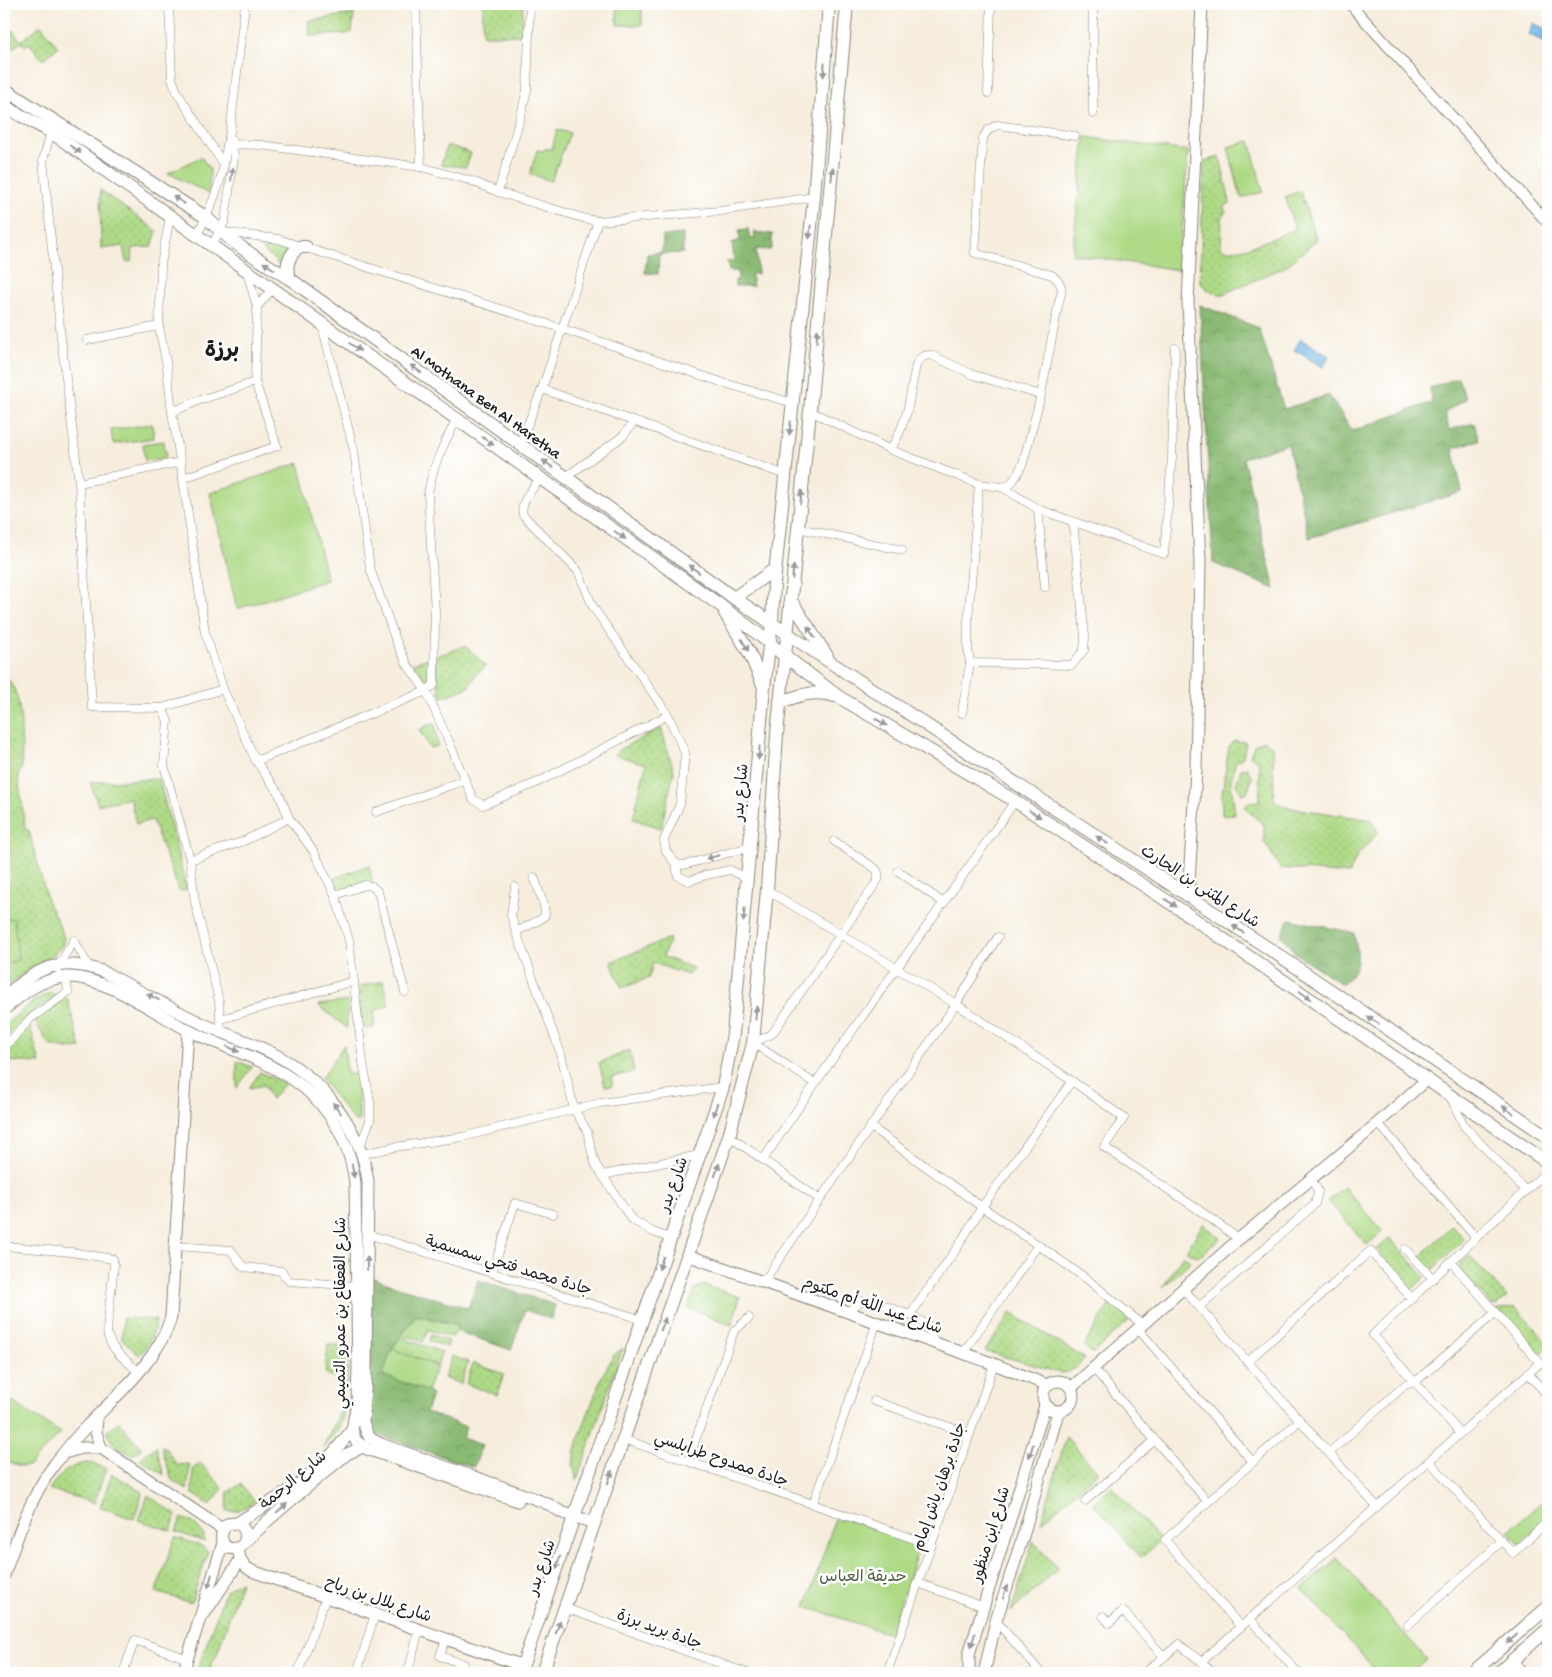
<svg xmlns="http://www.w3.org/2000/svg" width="1552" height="1677" viewBox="0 0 1552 1677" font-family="'Gochi Hand','Playpen Sans Arabic',sans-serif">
<defs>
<pattern id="grass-dots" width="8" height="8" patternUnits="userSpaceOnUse" patternTransform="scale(1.25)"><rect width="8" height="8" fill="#aeda86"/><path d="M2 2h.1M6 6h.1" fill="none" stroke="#95ba73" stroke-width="1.8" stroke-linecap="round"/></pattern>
<pattern id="forest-crowns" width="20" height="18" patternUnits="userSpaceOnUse" patternTransform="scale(1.25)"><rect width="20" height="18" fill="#8aba73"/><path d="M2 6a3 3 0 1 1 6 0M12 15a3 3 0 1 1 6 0" fill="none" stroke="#769f63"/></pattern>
</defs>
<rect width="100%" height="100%" fill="#fff"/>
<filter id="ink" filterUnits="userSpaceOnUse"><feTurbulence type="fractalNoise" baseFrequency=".02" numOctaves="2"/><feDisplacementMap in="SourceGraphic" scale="10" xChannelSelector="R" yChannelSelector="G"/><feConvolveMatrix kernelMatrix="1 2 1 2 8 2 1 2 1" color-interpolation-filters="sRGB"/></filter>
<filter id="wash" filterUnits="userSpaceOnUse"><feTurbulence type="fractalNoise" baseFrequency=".0096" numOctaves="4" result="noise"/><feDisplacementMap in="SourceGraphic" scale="20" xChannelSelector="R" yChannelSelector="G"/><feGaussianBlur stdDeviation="1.12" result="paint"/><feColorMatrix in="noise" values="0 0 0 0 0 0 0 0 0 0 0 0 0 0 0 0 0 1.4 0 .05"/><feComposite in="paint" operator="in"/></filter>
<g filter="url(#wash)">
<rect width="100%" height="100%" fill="#f6eddc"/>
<g fill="url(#grass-dots)" stroke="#657b51">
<polygon points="483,4 523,4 522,35 483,35"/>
<polygon points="354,14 352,32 346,34 310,36 308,21"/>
<polygon points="5,20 21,41 41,25 58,47 43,60 29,43 25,46 21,42 12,49 10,46 7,48 4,44"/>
<polygon points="447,145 471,153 466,167 441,165"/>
<path d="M1220,157L1230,203L1223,207L1226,211L1222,218L1221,246L1224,250C1246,252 1274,237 1295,229L1285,197L1300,191L1317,240L1285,267L1221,295L1208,290L1200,283L1204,161Z"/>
<polygon points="100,190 157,231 152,247 133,248 132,261 126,262 123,246 101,249"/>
<polygon points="465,646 486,666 476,675 469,687 441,698 434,657"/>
<polygon points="430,657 428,681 414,670 412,664"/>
<path d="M4,676C25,688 21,746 22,768L18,774L25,828L29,831L48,903L58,922L64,938L62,946L54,954L21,975L4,990Z"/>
<path d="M435,724L438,746L430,748C425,742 424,736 419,730L428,725Z"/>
<polygon points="661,728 674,771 661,828 633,819 646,764 615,755 618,750"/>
<polygon points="1264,740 1273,748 1274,800 1286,807 1372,820 1378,833 1358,854 1349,874 1280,868 1264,841 1264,825 1245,808 1248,802 1260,801 1259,762 1250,756 1254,745"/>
<polygon points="1235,741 1246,742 1243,757 1235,763 1231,781 1235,814 1222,815 1222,794 1229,747"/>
<polygon points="1247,768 1252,776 1248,792 1242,794 1236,785 1241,769"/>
<polygon points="159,779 187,890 179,891 152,820 136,824 130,798 98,805 90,782"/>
<polygon points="369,865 373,883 338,896 332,879"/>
<polygon points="670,938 663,957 693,968 688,975 653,963 649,978 622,988 611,962"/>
<polygon points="383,981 389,1005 375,1010 374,1028 362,1028 359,987"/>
<path d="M51,992L56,997L27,1016L4,1040V1026C19,1012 33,1000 51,992Z"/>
<polygon points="67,998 81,1048 66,1049 49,1045 36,1023 40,1014"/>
<polygon points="29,1022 40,1063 4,1061 4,1055"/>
<polygon points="630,1050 634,1072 612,1077 612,1086 605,1086 599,1063"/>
<polygon points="237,1061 252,1067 237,1088"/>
<polygon points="260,1072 285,1084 271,1099 264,1085 249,1088"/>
<polygon points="1203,1224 1221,1238 1199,1257 1186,1251"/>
<polygon points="1452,1225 1464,1239 1430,1272 1420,1257"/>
<polygon points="1390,1238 1425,1277 1411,1290 1377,1250"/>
<polygon points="1183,1255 1191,1261 1163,1287"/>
<polygon points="1470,1256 1507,1297 1496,1306 1491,1305 1459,1268 1460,1264"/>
<polygon points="704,1285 740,1297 732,1325 688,1308 695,1289"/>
<polygon points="1110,1304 1116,1305 1132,1318 1093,1353 1089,1351 1084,1345"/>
<polygon points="1515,1307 1548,1343 1548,1347 1538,1357 1495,1311"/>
<path d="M1011,1313L1084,1358C1079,1367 1071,1373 1060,1373L985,1351Z"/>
<polygon points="416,1314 457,1325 457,1331 452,1337 428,1330 423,1342 407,1336 405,1339 442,1352 437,1366 392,1349"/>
<path d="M123,1318L156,1320C154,1335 149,1345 139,1355L122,1339Z"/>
<polygon points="431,1335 449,1341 447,1347 429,1341"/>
<polygon points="328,1345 348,1345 347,1385 325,1373"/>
<polygon points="623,1348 577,1480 573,1465 579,1438 602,1376 614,1355"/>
<polygon points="452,1356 468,1362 461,1384 444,1378"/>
<polygon points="473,1363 504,1374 497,1395 466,1384"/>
<path d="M346,1400C342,1425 340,1429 323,1447Z"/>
<path d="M119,1422L142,1448L132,1456C122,1449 109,1444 107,1431Z"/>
<polygon points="1066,1437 1098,1472 1041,1523"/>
<polygon points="156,1446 164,1475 140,1459"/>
<polygon points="164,1446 177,1465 190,1464 187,1490 172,1480 161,1447"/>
<path d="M86,1463L95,1464L106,1469L94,1503L49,1489C58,1476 70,1465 86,1463Z"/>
<polygon points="200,1463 223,1488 210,1505 192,1493 193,1469"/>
<polygon points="112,1474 143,1492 134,1519 100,1507"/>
<path d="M241,1484L255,1501C246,1507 238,1513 227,1511L228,1492Z"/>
<polygon points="1112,1486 1161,1540 1141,1558 1093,1503"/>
<polygon points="148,1495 176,1515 171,1531 139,1520"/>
<path d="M181,1518C193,1521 204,1529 205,1542L176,1532Z"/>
<polygon points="175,1537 202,1546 208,1552 191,1603 156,1592"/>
<polygon points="1033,1541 1058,1569 1011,1612"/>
<polygon points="241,1582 216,1657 213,1661 208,1673 196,1673 225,1592 234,1585"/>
</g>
<g fill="url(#forest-crowns)" stroke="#536b48">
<polygon points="748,229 750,239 755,238 754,232 772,234 772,246 770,250 756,249 758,274 751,274 753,286 735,286 735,280 738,280 738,271 729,271 727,262 734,261 732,243 740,240 739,230"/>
<polygon points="683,234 683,253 659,254 658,274 645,273 647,254 662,252 663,236"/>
<polygon points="1200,305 1259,328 1284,409 1329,395 1352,431 1427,404 1432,404 1430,388 1458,378 1466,399 1445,412 1449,430 1474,423 1479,440 1453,448 1462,492 1309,538 1288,444 1243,458 1275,589 1213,563"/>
<path d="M1289,919L1354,933C1358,956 1362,967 1342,984L1295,953L1281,935Z"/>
<polygon points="373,1278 398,1287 468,1308 478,1280 555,1305 551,1319 525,1310 511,1350 457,1331 457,1325 416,1315 392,1349 383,1375 427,1391 432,1395 426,1412 466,1427 462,1438 482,1445 476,1462 473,1467 375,1434 368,1427"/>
</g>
<g fill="#aeda86" stroke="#657b51">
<rect x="617" y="4" width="25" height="21"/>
<polygon points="557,130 570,133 551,181 530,174 537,150 544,151 545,149 552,149"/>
<polygon points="1085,137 1188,151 1179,270 1072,254"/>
<polygon points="1250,141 1263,192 1241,198 1228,147"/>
<polygon points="201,157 210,170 209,194 168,173"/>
<polygon points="251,239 294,246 283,268"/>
<polygon points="152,424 154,438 113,444 111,430"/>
<polygon points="164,441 166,458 145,461 143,444"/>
<polygon points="299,463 327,580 237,609 210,493"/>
<polygon points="14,918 18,960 4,964 4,920"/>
<polygon points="348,1001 347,1028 318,1005"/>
<polygon points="344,1045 347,1074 358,1074 359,1121 354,1121 321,1079"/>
<polygon points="1344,1187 1383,1231 1367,1245 1328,1201"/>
<polygon points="392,1349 437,1366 427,1391 383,1375"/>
<polygon points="8,1399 61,1433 29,1466 21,1466 4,1461 4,1402"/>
<polygon points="1548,1496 1548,1519 1520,1544 1509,1531"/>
<polygon points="841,1518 920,1544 890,1634 806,1607 835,1519 840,1521"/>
<polygon points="1337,1558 1427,1659 1411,1673 1378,1673 1302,1589"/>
</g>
<g fill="#6bb3e3" stroke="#446880">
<polygon points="1533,23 1548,30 1548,44 1528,34"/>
<polygon points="1301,339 1329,356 1323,367 1294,350"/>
</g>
</g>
<g filter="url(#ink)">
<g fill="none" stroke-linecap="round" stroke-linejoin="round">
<defs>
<g id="minor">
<polyline points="169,4 172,79 178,94 224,165"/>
<polyline points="416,4 421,167"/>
<polyline points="988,93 991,4"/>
<polyline points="1093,114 1093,4"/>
<polyline points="51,132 43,160 61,338 79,483 92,707 162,708 168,721 164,765 190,860 195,902 219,1001 221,1031"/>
<polyline points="227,144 261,145 421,167 472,181 498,192 586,219 598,221 720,211 814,197"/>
<polyline points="498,192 521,115 527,90 530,4"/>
<polyline points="170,217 161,264 159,326 167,367 172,412 181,465 205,632 223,689 256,761 279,794 289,818 314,852 335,895 349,940 363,1062 370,1102 370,1121 360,1146"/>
<polyline points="223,232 278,239 548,324 724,383 793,403"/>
<path d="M197,235C208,215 220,186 224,164C226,153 227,143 230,132L245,4"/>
<polyline points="212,245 225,221 234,156 232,139"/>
<polyline points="257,307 273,288"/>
<path d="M322,325L354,451L370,568L396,641L407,664L426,691L434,685L435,612L428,494C432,467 444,443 457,419"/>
<polyline points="87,340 159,326"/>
<polyline points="4,358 4,360"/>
<polyline points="542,389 786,475"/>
<polyline points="810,411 891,450 979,484 1002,487 1038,509 1164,554 1172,457 1175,348"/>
<polyline points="172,412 200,400 255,382 257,307 247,272"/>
<polyline points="520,444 542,389 598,221"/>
<path d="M891,450L901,429L907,412L916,365C919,358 924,355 931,355L974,375L1041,395"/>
<polyline points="566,477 623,436 634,422"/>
<polyline points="183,478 277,446 255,382"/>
<path d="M540,478C533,489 519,502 523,515L578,571L593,607L668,715"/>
<polyline points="79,483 181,462"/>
<polyline points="979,484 968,621 968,649 970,663 1072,665 1084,650 1085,636 1073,522"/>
<path d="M1002,487L1010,485L1017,475L1023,463L1041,395L1059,301C1064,289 1062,283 1052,275L975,253L983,138L988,130L997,125L1075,136"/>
<polyline points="1038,509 1045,587"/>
<polyline points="798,528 902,550"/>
<polyline points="162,708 223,689"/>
<polyline points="962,713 970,663"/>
<polyline points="256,761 426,691 449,742 473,799 483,805 536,783 668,715 685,753 680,804 664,840 666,851 676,864 678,876 689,881 706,875 730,870 747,878"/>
<polyline points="376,812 465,780"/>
<polyline points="190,860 244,841 289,818"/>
<polyline points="676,864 684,865 750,847"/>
<polyline points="898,871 944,903"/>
<polyline points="515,887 511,915 516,932 561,1054 574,1109 587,1131 593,1156 596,1165 631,1219 653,1232 670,1238"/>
<polyline points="335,895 365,885 372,886 378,892 405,992"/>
<polyline points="516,932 541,919 545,915 544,905 534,877"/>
<polyline points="998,937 956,1004 1072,1081 1124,1118 1104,1147 1196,1208 1239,1239"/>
<polyline points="58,969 59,965 74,940 90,969"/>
<polyline points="221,1019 354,981"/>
<polyline points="4,1048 30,1019 68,992 66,977"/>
<polyline points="814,1083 753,1043 772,1034 878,880 878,873 876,869 834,841"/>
<polyline points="1452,1100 1464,1126 1526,1191"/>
<polyline points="1378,1123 1476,1238"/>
<polyline points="871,1127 982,1207 1072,1081"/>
<polyline points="729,1136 819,1199"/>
<polyline points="362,1154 395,1147 462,1137 600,1103 723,1087"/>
<path d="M763,1160C844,1038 932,922 1015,801"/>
<polyline points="603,1175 699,1155"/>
<polyline points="367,1234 643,1320"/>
<polyline points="1038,1245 1087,1279 1143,1325"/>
<path d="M4,1246L71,1252L113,1259L114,1265L107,1329C107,1348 126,1360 138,1371"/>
<polyline points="176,1246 231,1250 243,1267 281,1271 289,1281 358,1286"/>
<polyline points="1405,1249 1433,1279"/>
<polyline points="492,1273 515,1203 553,1214"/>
<path d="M763,1283C826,1189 892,1097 956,1004L767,890"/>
<polyline points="1183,1289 1377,1507"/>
<polyline points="1199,1307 1315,1204 1318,1191 1311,1179"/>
<polyline points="847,1312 861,1301 880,1304 910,1315"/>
<polyline points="1138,1329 1253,1462"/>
<polyline points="933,1342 928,1325 910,1315 957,1248 982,1207 1038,1245 963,1353"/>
<polyline points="1248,1361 1370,1251 1412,1299"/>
<polyline points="1094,1369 1208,1502"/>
<polyline points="1528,1373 1548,1396"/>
<polyline points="874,1401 970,1434"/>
<polyline points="1460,1433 1373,1335 1548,1170"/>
<polyline points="623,1439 932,1545"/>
<polyline points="1329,1453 1405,1385 1415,1382 1495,1313"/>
<polyline points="688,1461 734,1331 749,1318"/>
<polyline points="1429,1461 1513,1553 1548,1521"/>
<polyline points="1085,1501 1155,1440"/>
<polyline points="813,1504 877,1322"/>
<polyline points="918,1583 984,1607"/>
<polyline points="565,1608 747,1673"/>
<polyline points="1103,1616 1109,1623 1123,1611 1164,1657"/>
<polyline points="1250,1619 1298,1673"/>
<polyline points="996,1621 1041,1673"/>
<polyline points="1408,1625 1502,1541"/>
<polyline points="1241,1627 1165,1540 1300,1420"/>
<polyline points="446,1639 440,1656 464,1664 462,1673"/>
<polyline points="1513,1660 1524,1673"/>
<polyline points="1202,1661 1540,1363 1451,1262"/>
<polyline points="123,1673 135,1640 188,1659"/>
<polyline points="298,1673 326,1597"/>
<polyline points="357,1673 375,1614"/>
<polyline points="408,1673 419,1629"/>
<polyline points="887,1673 994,1364"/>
<path d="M1145,1673L1179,1644C1191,1654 1203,1662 1213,1673"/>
</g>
<polyline id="tertiary" points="1350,4 1548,223"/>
<g id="secondary">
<polyline points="1188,896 1196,771 1200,562 1188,302 1202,4"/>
<path d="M4,997C36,968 59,956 102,971C133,987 164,1005 195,1020C220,1033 247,1040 272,1053C322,1078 360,1126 368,1181L366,1375L363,1422L367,1433L370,1438L381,1444L533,1498L550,1505L561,1512L594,1523"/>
<path d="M4,1010C22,994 40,979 66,977C102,975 154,1012 186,1029C229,1051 278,1061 313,1096C337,1120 351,1149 355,1183L358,1370L357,1402L352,1430L356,1441L367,1449L518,1501"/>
<polyline points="687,1255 994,1364 1047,1385"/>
<circle cx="1058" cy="1396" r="15"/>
<polyline points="1071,1388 1239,1239 1378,1123 1427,1079"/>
<polyline points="97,1416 96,1432 101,1448"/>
<polyline points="64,1453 82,1448 101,1448 222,1529"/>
<polyline points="237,1523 298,1485 333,1453 352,1430"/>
<path d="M245,1540C248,1527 238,1521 227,1524C216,1535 223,1554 239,1547C242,1546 260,1528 264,1524C291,1500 319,1477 347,1454L363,1447"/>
<path d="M238,1548C239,1558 242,1566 252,1571L523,1666"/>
<path d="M4,1575C17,1538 30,1497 54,1465C64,1452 74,1439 86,1427C116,1396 159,1360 171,1317L188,1030"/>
<polyline points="205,1613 240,1560"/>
<polyline points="183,1673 223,1543"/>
<polyline points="969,1673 969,1654 1045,1405"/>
<polyline points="984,1673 996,1621 1024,1533 1058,1412"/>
</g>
<g id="primary">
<path d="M4,89L207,218C231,243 261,261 290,279L734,598L833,664L1262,944L1548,1137"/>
<polyline points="4,106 51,132 721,606 757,633 785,656 839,697 1015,801 1184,912 1548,1163"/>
<path d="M290,279C284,265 289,257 298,247H306"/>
<polyline points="734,598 775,569"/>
<polyline points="790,599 827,656"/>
<polyline points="725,613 749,652 763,685"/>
<path d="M780,702C801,695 813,690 835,696"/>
<polyline points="520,1673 723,1087 733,1034 764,687 772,623 774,583 814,197 829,4"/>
<polyline points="542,1673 729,1136 753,1043 767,890 777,734 810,411 847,4"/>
<polyline points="1472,1673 1548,1607"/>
<polyline points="1498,1673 1548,1629"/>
</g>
</defs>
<use href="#minor" stroke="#89847c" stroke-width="9"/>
<use href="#tertiary" stroke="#89847c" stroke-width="12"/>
<use href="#secondary" stroke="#89847c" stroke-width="13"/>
<use href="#primary" stroke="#89847c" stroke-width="14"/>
<use href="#minor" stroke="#fff" stroke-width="8"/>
<use href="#tertiary" stroke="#fff" stroke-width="10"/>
<use href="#secondary" stroke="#fff" stroke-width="11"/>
<use href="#primary" stroke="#fff" stroke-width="12"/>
</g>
<defs><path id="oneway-solid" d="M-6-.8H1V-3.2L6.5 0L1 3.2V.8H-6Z" transform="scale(1.25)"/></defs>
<g fill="#999">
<use href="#oneway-solid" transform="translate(824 70) rotate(95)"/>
<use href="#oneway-solid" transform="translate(75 149) rotate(35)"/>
<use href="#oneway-solid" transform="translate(232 174) rotate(-82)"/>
<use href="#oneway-solid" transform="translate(832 174) rotate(-85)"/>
<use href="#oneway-solid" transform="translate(179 200) rotate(-147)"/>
<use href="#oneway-solid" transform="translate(810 232) rotate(96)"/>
<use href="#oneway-solid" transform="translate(269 266) rotate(-148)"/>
<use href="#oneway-solid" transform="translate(817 336) rotate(-85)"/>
<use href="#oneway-solid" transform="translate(355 347) rotate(35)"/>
<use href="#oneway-solid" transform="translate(416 369) rotate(-144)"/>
<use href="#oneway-solid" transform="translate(790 428) rotate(96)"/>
<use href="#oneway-solid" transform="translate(488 441) rotate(35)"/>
<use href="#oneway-solid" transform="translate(548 464) rotate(-144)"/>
<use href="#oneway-solid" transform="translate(801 497) rotate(-84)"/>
<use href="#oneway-solid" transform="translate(620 535) rotate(35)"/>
<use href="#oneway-solid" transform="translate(694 569) rotate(-144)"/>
<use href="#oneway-solid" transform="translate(793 572) rotate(-84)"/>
<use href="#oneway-solid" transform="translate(811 632) rotate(-124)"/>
<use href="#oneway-solid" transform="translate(745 645) rotate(59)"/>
<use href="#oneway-solid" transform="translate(881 722) rotate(31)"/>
<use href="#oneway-solid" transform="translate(759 753) rotate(95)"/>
<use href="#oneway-solid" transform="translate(1035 814) rotate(32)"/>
<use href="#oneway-solid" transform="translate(1102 840) rotate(-147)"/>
<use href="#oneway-solid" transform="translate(713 857) rotate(165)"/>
<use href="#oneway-solid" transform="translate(1171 903) rotate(33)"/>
<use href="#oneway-solid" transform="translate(744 915) rotate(95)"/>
<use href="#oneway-solid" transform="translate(1238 929) rotate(-147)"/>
<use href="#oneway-solid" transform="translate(1305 995) rotate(35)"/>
<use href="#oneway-solid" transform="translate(153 997) rotate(-153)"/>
<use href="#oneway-solid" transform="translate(756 1013) rotate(-85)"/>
<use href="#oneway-solid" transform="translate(1373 1020) rotate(-147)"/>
<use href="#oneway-solid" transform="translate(233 1049) rotate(23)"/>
<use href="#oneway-solid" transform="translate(337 1108) rotate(-127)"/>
<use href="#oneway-solid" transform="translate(715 1110) rotate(109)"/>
<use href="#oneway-solid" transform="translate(1508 1110) rotate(-145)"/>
<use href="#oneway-solid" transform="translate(717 1170) rotate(-71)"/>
<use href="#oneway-solid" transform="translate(353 1171) rotate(81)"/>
<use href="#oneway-solid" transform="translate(367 1263) rotate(-90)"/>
<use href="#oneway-solid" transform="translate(661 1263) rotate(109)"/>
<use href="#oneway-solid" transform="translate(663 1324) rotate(-71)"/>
<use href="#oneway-solid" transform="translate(1031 1451) rotate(107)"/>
<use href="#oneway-solid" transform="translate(610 1477) rotate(-71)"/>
<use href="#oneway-solid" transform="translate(282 1508) rotate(-40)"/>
<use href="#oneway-solid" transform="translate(558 1563) rotate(109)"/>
<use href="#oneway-solid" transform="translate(210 1581) rotate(105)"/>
<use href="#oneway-solid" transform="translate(1005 1592) rotate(-72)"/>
<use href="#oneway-solid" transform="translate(558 1627) rotate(-71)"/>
<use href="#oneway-solid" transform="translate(1512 1639) rotate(139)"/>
<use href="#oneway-solid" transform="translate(973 1640) rotate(107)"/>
</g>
</g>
<g text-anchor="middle" stroke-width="5" stroke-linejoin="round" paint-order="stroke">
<g font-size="16" fill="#1c1c1c" stroke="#fff">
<text transform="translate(487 401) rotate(36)" y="6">Al Mothana Ben Al Haretha</text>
<text transform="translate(739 792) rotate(-85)" y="6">شارع بدر</text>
<text transform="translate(1201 885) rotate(33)" y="6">شارع المثنى بن الحارث</text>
<text transform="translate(672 1184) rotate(-70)" y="6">شارع بدر</text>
<text transform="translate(509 1264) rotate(17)" y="6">جادة محمد فتحي سمسمية</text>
<text transform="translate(873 1304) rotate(19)" y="6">شارع عبد اللّه أم مكتوم</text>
<text transform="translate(339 1313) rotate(-90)" y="6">شارع القعقاع بن عمرو التميمي</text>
<text transform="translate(722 1458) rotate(19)" y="6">جادة ممدوح طرابلسي</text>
<text transform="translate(292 1479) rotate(-40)" y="6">شارع الرحمة</text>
<text transform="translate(938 1486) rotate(-71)" y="6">جادة برهان باش إمام</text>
<text transform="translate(989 1534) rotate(-73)" y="6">شارع ابن منظور</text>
<text transform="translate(540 1567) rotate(-71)" y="6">شارع بدر</text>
<text transform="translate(379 1598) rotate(19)" y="6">شارع بلال بن رباح</text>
<text transform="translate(660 1628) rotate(20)" y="6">جادة بريد برزة</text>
</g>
<g font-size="16" fill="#4f5e41" stroke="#fff">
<text x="863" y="1581">حديقة العباس</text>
</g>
<g font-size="21" font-weight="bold" fill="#1c1c1c" stroke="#fff">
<text x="222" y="356">برزة</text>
</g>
</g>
<rect width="1552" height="1677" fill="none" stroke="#fff" stroke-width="20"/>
</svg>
